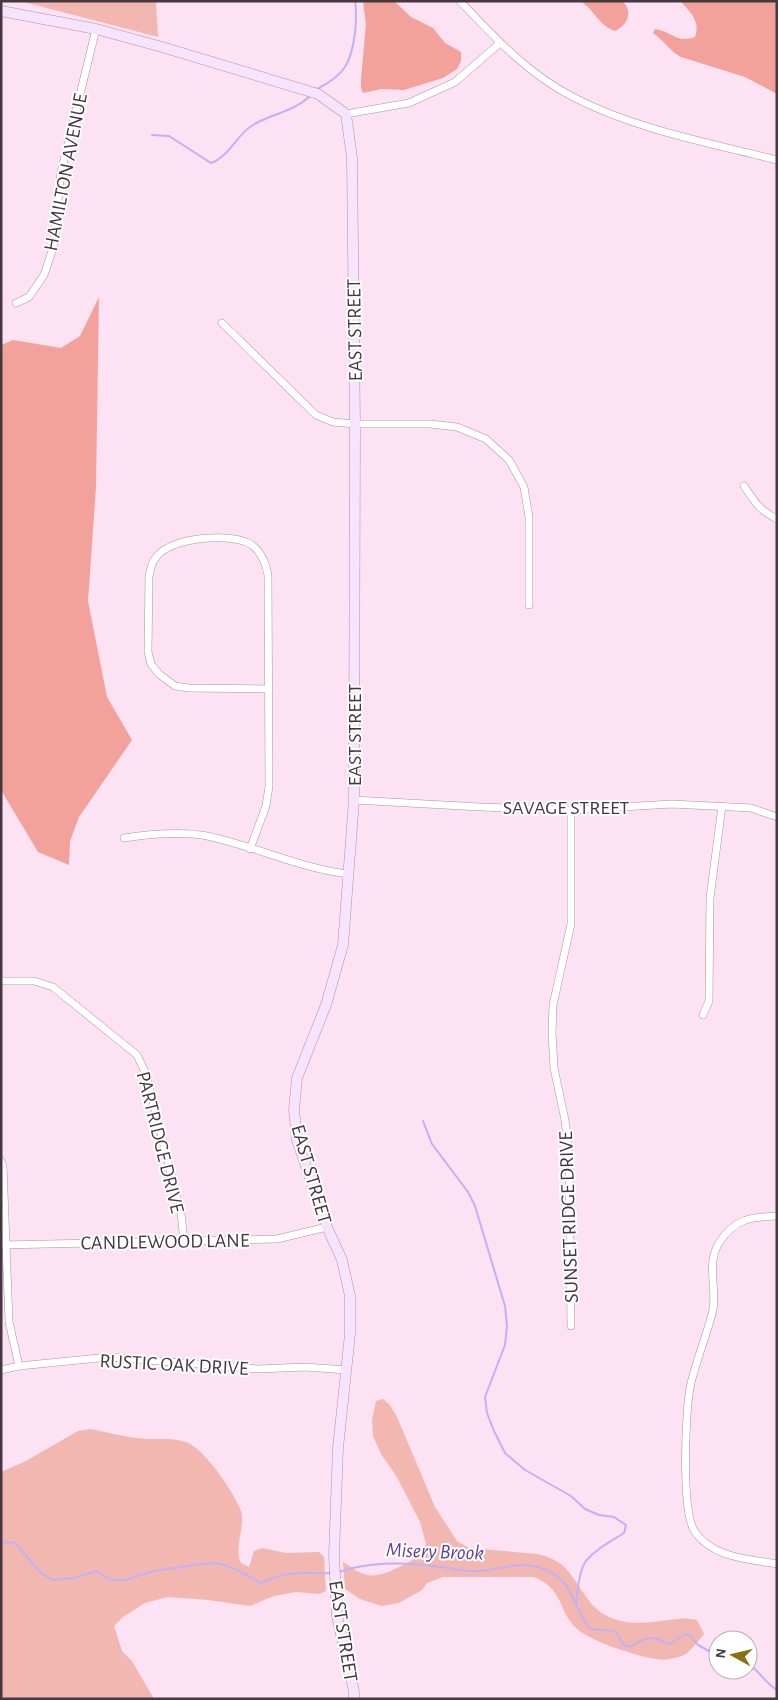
<svg xmlns="http://www.w3.org/2000/svg" width="778" height="1700" viewBox="0 0 778 1700" font-family="'Alegreya Sans',sans-serif">
<rect width="100%" height="100%" fill="#fce2f2"/>
<g fill="#f3b7b1">
<polygon points="20,1 156,1 158,37"/>
<path d="M383,1399L390,1405L397,1417L435,1507L457,1541L469,1548L537,1554C547,1556 560,1561 567,1570C584,1589 589,1612 617,1620C639,1626 656,1621 678,1619C684,1618 691,1619 697,1620L704,1634C699,1640 692,1649 686,1654C678,1658 664,1661 656,1659C636,1656 592,1642 577,1629C557,1610 565,1590 534,1577H443L427,1583L422,1590L399,1603L382,1606L360,1599L345,1589L343,1562C350,1566 357,1572 364,1574C382,1581 407,1561 424,1555L426,1543L420,1522L397,1477L381,1454L373,1436L372,1420L376,1401Z"/>
<path d="M91,1429C106,1432 121,1436 137,1438C154,1441 173,1436 190,1444C206,1452 235,1494 241,1511C246,1528 233,1548 241,1563L249,1567L254,1551L262,1548L286,1553L319,1552L324,1557L326,1591L319,1594L296,1592L274,1596L250,1606L208,1600L168,1597L145,1603L123,1617L114,1626L122,1651L132,1661L154,1699H1V1472L24,1462L78,1431Z"/>
</g>
<g fill="#f3a29b">
<polygon points="363,1 394,1 411,17 433,28 445,43 461,52 461,61 457,69 443,78 404,90 381,89 363,93 361,88 361,79 366,25"/>
<path d="M580,1H623C633,14 628,24 615,31C599,26 594,9 580,1Z"/>
<path d="M680,1H777V94L745,77L681,57C671,52 663,40 653,33L655,29C672,31 676,44 695,37C701,22 690,11 680,1Z"/>
<polygon points="99,297 96,487 88,601 107,697 132,740 79,817 70,841 69,865 38,852 1,790 1,345 13,340 61,348 80,336"/>
</g>
<g fill="none" stroke-linecap="round" stroke-linejoin="round">
<g stroke="#c1b1f6" stroke-width="2">
<path d="M317,89C345,75 351,63 355,33C356,23 357,12 355,1"/>
<path d="M152,135L169,136L211,163C229,157 237,134 253,125C271,114 293,112 309,97"/>
<path d="M423,1121L432,1144L468,1192L475,1206L505,1306L507,1326L505,1345L485,1397L487,1413L494,1431L505,1453L525,1470L571,1496L585,1509L599,1515L614,1517L626,1525L624,1533C611,1541 596,1549 586,1561C579,1570 577,1593 576,1604"/>
<path d="M1,1543L10,1542L15,1543L40,1572L52,1580L74,1578L97,1571L111,1580H125L154,1571L201,1564L215,1563L222,1564L232,1568L249,1576L260,1583C267,1582 272,1577 279,1576C295,1571 313,1574 329,1573"/>
<path d="M339,1572C366,1562 404,1562 433,1566C447,1567 461,1572 475,1571C506,1571 520,1556 552,1573C574,1584 575,1612 590,1629L615,1631L624,1645L630,1647C637,1642 649,1636 658,1639C662,1641 665,1643 670,1644L685,1634L691,1636L698,1645L718,1656"/>
<path d="M748,1664C757,1668 766,1684 777,1690"/>
</g>
<defs>
<g id="street">
<path d="M460,1C494,37 528,74 573,97C634,129 710,143 777,160"/>
<polyline points="346,114 409,103 455,82 500,43"/>
<polyline points="16,303 29,297 44,275 53,248 61,172 96,29"/>
<polyline points="222,323 316,415 333,422 355,424 430,424 457,427 486,439 509,460 524,487 529,517 529,605"/>
<path d="M744,486C755,502 759,510 777,519"/>
<polyline points="354,800 480,807 571,810 672,804 751,808 777,817"/>
<path d="M124,838C151,834 180,831 207,836C255,846 299,868 348,874"/>
<path d="M250,849L266,806L269,786L268,575C266,564 261,552 252,545C232,532 172,537 157,556C152,561 150,570 149,577L148,652L151,664L159,674L175,686L189,688L269,689"/>
<polyline points="1,981 34,981 53,987 137,1055 146,1074 181,1213 184,1241"/>
<polyline points="703,1015 709,1001 710,898 722,806"/>
<polyline points="1,1161 3,1166 9,1322 19,1366"/>
<path d="M777,1216C750,1217 734,1219 719,1243C706,1264 717,1288 713,1310C707,1335 697,1358 691,1383C685,1408 681,1512 695,1532C713,1558 749,1559 777,1564"/>
<polyline points="1,1245 277,1239 327,1227"/>
<polyline points="571,1326 569,1154 565,1120 554,1068 552,1033 553,1005 571,924 571,810"/>
<polyline points="1,1370 19,1366 109,1357 258,1369 305,1367 347,1370"/>
</g>
<polyline id="secondary" points="1,11 96,29 162,47 318,94 346,114 352,158 355,424 354,800 343,945 326,1005 297,1078 294,1110 297,1140 327,1227 342,1260 350,1296 350,1334 338,1448 334,1555 337,1616 354,1692 354,1699"/>
</defs>
<use href="#street" stroke="#b092a5" stroke-width="8"/>
<use href="#secondary" stroke="#b092a5" stroke-width="11"/>
<use href="#street" stroke="#fff" stroke-width="7"/>
<use href="#secondary" stroke="#f6e3fd" stroke-width="10"/>
</g>
<g text-anchor="middle" stroke-width="4" stroke-linejoin="round" paint-order="stroke">
<g font-size="20" fill="#453840" stroke="#fff">
<text transform="translate(65 172) rotate(-79)" y="7">HAMILTON AVENUE</text>
<text transform="translate(354 330) rotate(-91)" y="7">EAST STREET</text>
<text transform="translate(354 735) rotate(-90)" y="7">EAST STREET</text>
<text x="566" y="814">SAVAGE STREET</text>
<text transform="translate(161 1142) rotate(76)" y="7">PARTRIDGE DRIVE</text>
<text transform="translate(312 1174) rotate(74)" y="7">EAST STREET</text>
<text transform="translate(568 1217) rotate(-92)" y="7">SUNSET RIDGE DRIVE</text>
<text transform="translate(165 1241) rotate(-1)" y="7">CANDLEWOOD LANE</text>
<text transform="translate(174 1364) rotate(3)" y="7">RUSTIC OAK DRIVE</text>
<text transform="translate(344 1631) rotate(81)" y="7">EAST STREET</text>
</g>
<g font-size="21" font-style="italic" fill="#5e3e9f" stroke="#fff">
<text transform="translate(435 1551) rotate(2)" y="7">Misery Brook</text>
</g>
</g>
<rect width="778" height="1700" fill="none" stroke="#453840" stroke-width="5"/>
<g transform="translate(733 1655) rotate(278)"><circle r="24" fill="#ffffff" stroke="#b5afb3"/>
<path d="M0-4L9 19L0 12L-9 19Z" fill="#8a7214"/>
<text y="-8" font-size="14" font-weight="bold" text-anchor="middle" fill="#453840">N</text>
</g>
</svg>
